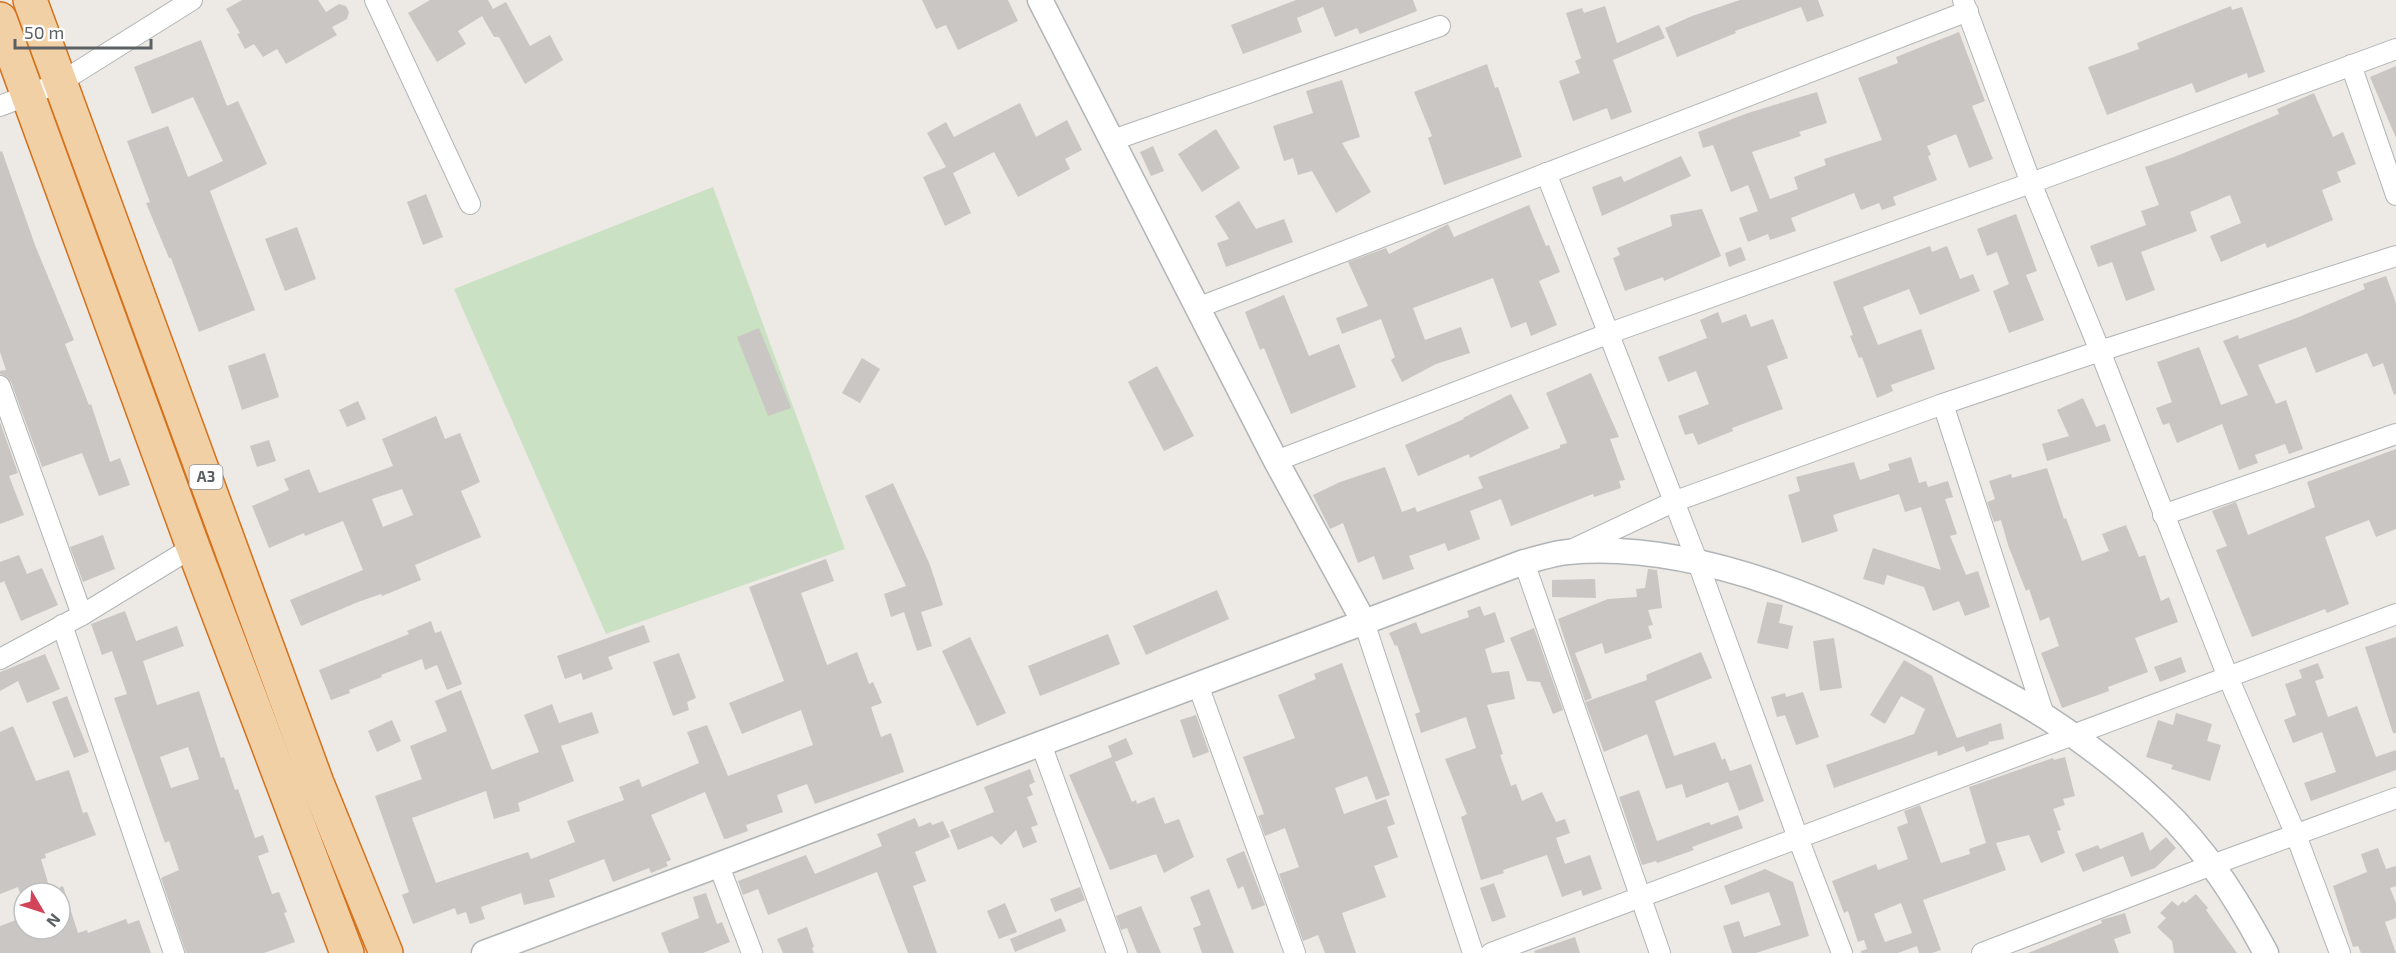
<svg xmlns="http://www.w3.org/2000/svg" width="2396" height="953" viewBox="0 0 2396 953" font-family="'Exo 2',sans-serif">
<rect width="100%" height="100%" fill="#ede9e4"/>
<polygon fill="#cae1c4" points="713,187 845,549 606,634 454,289"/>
<g fill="#cac6c3" fill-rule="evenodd">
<polygon points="242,0 318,0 326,12 339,4 346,6 349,12 347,19 332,27 337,35 286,64 277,49 263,57 254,44 245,49 237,34 240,33 226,9"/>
<polygon points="430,0 488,0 493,9 506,2 530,46 550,35 563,60 525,84 499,37 494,37 482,16 458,31 466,44 437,62 408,13"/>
<polygon points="922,0 1008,0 1018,21 958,50 946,25 936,29"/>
<polygon points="1296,0 1413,0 1417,11 1360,34 1357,28 1335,37 1323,7 1297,18 1302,32 1243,54 1231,25"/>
<polygon points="1740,0 1818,0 1824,16 1807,22 1801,7 1735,31 1736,33 1677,57 1665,28 1692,16"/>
<polygon points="1605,6 1617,43 1659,25 1665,38 1613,60 1632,112 1611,120 1607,108 1573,121 1559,81 1580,73 1575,61 1581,58 1566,13 1582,8 1584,13"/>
<polygon points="2231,6 2232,10 2242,7 2265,72 2248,78 2247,73 2196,93 2192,83 2107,115 2088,67 2139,49 2137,43"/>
<polygon points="1959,32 1985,101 1972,106 1993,159 1969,168 1956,134 1927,146 1931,155 1928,156 1937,180 1893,197 1896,205 1882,210 1879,203 1861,210 1854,193 1791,218 1796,231 1770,240 1768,234 1748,242 1739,218 1758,211 1748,185 1731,192 1713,145 1703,148 1698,132 1748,113 1817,92 1827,123 1799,132 1801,136 1752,152 1770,199 1798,189 1794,177 1826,165 1824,159 1882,140 1858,78 1898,63 1896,57"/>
<polygon points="201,40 227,106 238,101 267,164 210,191 255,310 199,332 171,258 169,258 146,203 150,202 127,141 168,126 188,177 223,161 193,97 152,114 134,67"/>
<polygon points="1487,64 1495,88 1498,87 1522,157 1444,185 1428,138 1432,136 1414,92"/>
<polygon points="2396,66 2396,138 2370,77"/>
<polygon points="1342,80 1360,137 1342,143 1371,192 1336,213 1312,171 1298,175 1293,158 1284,161 1273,126 1313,113 1306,91"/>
<polygon points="2314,93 2333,137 2343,132 2356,164 2337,172 2341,182 2322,190 2333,220 2267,248 2265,243 2221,262 2210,236 2241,223 2230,195 2190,212 2197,231 2141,252 2155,290 2126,301 2112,262 2098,267 2090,246 2146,225 2141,211 2159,205 2145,167 2174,157 2279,114 2277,109"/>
<polygon points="1020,103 1036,137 1067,120 1082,150 1065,159 1070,169 1018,197 994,152 953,173 971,213 945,226 923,177 946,167 927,133 946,122 954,137"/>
<polygon points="1216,129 1240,168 1202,192 1178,154"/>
<polygon points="1153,146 1164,171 1151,176 1140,152"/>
<polygon points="2,151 35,245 74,340 65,344 89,405 91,404 110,462 120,458 130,485 99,496 82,453 42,467 11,382 7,377 0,374 0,371 6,370 0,352 0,152"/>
<polygon points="1681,156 1691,176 1602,216 1592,187 1621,176 1624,182"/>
<polygon points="426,194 443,237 423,245 407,202"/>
<polygon points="1239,201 1256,229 1284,219 1293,242 1226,267 1217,243 1229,239 1215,216"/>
<polygon points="1529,205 1546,246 1549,245 1560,272 1539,281 1557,325 1531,336 1526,322 1511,328 1493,278 1413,308 1425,340 1461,327 1470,353 1436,364 1402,382 1391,360 1395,357 1381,319 1342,334 1336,318 1368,306 1348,262 1386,248 1389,254 1448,224 1454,237"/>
<polygon points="1702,209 1721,256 1664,281 1663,277 1625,291 1613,258 1620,255 1617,248 1672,226 1670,215"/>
<polygon points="2016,214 2037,271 2026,275 2044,320 2009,333 1993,291 2009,284 1997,252 1987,256 1977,229"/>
<polygon points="297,227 316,279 285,291 265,239"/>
<polygon points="1930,246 1932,252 1947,246 1960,279 1973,274 1980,291 1920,315 1909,289 1863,307 1878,345 1921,329 1935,369 1891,385 1893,391 1877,398 1862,357 1859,358 1850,336 1853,335 1833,282"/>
<polygon points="1741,247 1746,260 1729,267 1725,253"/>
<polygon points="2386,276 2396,303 2396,394 2394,395 2383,363 2373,367 2367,353 2316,373 2306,347 2258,365 2276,404 2286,400 2303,449 2289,454 2285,444 2255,455 2258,463 2239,470 2222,424 2177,443 2169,423 2163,425 2156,408 2172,402 2157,362 2199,347 2221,405 2248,395 2223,341 2238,335 2239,339 2299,317 2365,289 2363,284"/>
<polygon points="1284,295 1309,356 1339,344 1356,387 1291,414 1264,348 1260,350 1245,312"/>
<polygon points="1718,312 1722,323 1746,314 1751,327 1773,319 1788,358 1767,366 1783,409 1732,428 1733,431 1698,445 1693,433 1685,435 1678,416 1709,404 1696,371 1668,382 1658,357 1707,338 1700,320"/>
<polygon points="759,328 791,408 768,416 737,337"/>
<polygon points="265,353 279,397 242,410 228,366"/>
<polygon points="862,358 880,369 860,403 842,393"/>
<polygon points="1157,366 1194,436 1164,451 1128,382"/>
<polygon points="1591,373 1619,437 1610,439 1625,480 1619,481 1621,488 1594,497 1593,494 1511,526 1501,499 1470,511 1480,539 1448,551 1445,543 1409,556 1414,569 1383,580 1374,556 1358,563 1343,523 1330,529 1313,495 1340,482 1385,467 1402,512 1415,507 1417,512 1483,488 1478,477 1560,448 1560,445 1567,443 1546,393"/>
<polygon points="1511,394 1529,428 1470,458 1469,454 1418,476 1405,445 1464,419 1463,418"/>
<polygon points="2083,398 2096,427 2105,424 2111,441 2047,461 2042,444 2069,436 2057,410"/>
<polygon points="358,401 366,419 347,427 339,410"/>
<path d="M436,416L445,439L460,433L480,482L461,491L481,537L415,565L421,580L382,596L381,594L358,602L301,626L290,600L363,570L343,521L305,536L304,533L269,548L252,506L289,490L284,479L309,469L319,493L393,466L382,439ZM402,489L413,515L383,527L372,499Z"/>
<polygon points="0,422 18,473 9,476 24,515 0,524"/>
<polygon points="269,440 276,461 257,467 250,446"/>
<polygon points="2396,449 2396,529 2376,537 2369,520 2325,537 2349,604 2327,613 2325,609 2252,637 2216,550 2227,546 2212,511 2236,502 2248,535 2315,507 2307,482"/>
<polygon points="1911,457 1919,483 1926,481 1928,487 1948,481 1953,497 1945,499 1957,534 1950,536 1966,575 1978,571 1990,607 1965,616 1959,601 1933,611 1924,587 1887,575 1884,585 1863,579 1873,548 1941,570 1921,507 1905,512 1899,494 1833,515 1838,531 1802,543 1788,495 1800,491 1796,477 1854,462 1860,480 1890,470 1888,464"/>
<polygon points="2047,468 2064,519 2066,518 2082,561 2109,551 2102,534 2126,525 2139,557 2145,555 2161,601 2169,597 2178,622 2135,638 2148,672 2108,687 2109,691 2062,708 2041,653 2059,646 2049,617 2040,621 2029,589 2026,591 2008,545 2001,520 1994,522 1987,502 1995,499 1989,481 2011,474 2012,478"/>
<polygon points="893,483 930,565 943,605 921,612 932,646 917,651 904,612 891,617 884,594 906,586 865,496"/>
<polygon points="103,535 115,569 83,582 70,547"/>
<polygon points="19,555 27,574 42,568 58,605 21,621 4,581 0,583 0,562"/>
<polygon points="826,559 834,581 801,593 827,665 857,652 869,684 873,682 882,703 871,707 881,737 891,733 904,772 815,804 807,784 777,795 783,812 746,825 748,831 726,839 724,839 705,792 651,815 671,860 666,862 668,866 651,873 649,868 613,882 604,859 549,880 555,897 524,905 521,893 481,907 485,919 470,924 466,912 457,915 455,908 413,924 402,895 409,892 375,796 422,779 410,746 447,731 435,701 461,690 492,770 539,752 524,715 552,704 559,723 592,712 599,733 561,746 574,781 518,803 520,811 494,819 486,791 412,818 436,883 528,852 531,859 575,842 567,821 624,800 619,787 639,779 642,787 699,763 687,732 707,725 728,776 813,745 801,710 742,734 729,703 784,681 749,587"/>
<polygon points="1648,569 1657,570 1662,608 1648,610 1653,625 1648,626 1652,638 1605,654 1602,643 1575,653 1592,698 1585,701 1558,619 1608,599 1637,597 1636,589 1645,588"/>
<polygon points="1595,579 1596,598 1552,597 1552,580"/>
<polygon points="1217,590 1229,619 1146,655 1133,626"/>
<polygon points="1767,602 1783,605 1779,623 1793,626 1788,649 1757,643"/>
<polygon points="1480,606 1484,616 1495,612 1505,642 1485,649 1492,673 1509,671 1515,699 1487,705 1503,754 1500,755 1511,786 1516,784 1522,801 1542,792 1556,822 1565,819 1570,833 1556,838 1565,864 1590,855 1602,889 1583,896 1581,890 1562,897 1547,855 1503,870 1504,873 1481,880 1461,817 1467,814 1445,759 1476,748 1466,717 1421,733 1415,714 1420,712 1397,645 1395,646 1389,633 1416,622 1421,634 1469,617 1467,611"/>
<path d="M125,611L136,641L177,626L184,646L143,661L157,705L199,691L221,758L224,757L235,790L238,789L255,838L263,835L269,852L258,856L272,894L279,892L287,912L284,913L295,942L264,953H186L161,878L179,870L169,841L165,843L114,698L127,694L112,651L102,655L91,624ZM188,747L199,779L171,788L160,757Z"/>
<polygon points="431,621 435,633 441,631 462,684 447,690 437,665 425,670 422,659 381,675 382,677 349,690 350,693 331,700 319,670 409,634 407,631"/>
<polygon points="644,625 650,642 608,657 613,669 583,680 581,673 565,679 557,656"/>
<polygon points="1534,628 1563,710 1553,714 1540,682 1527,681 1510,638"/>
<polygon points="1108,634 1120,664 1040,696 1028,666"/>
<polygon points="970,637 1006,713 977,726 942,651"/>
<polygon points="2396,637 2396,733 2393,733 2365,647"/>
<polygon points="1834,638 1842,688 1820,691 1813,641"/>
<polygon points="1701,652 1712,678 1655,701 1674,756 1715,742 1722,760 1725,758 1730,771 1751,764 1764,801 1739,811 1728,782 1686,798 1682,784 1666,789 1647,734 1604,752 1585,702 1647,680 1646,675"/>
<polygon points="679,653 696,698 687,702 689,710 673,716 653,662"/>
<polygon points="45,654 60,689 27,703 18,681 0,691 0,672"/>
<polygon points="2181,657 2186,672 2160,682 2154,667"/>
<polygon points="1904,660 1932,676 1957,738 2001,723 2004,739 1988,742 1989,744 1966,752 1964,746 1938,756 1937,751 1834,788 1826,765 1914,734 1925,709 1901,696 1885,724 1870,715"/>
<polygon points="1342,663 1390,795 1376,800 1367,776 1335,788 1344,814 1386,799 1395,824 1387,827 1398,857 1374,866 1386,897 1342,913 1356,953 1325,953 1318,935 1303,941 1279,874 1299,867 1285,828 1265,836 1258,816 1264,814 1243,757 1295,738 1278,695 1316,679 1314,674"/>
<polygon points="2318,663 2324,678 2315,681 2328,717 2357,706 2376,757 2396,750 2396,770 2311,801 2304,783 2336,772 2322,732 2293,743 2284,720 2296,715 2285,684 2302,678 2299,670"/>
<polygon points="1803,692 1819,737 1796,745 1785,715 1777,717 1771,697 1785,693 1786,697"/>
<polygon points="67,696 89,752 74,758 52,702"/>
<polygon points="2176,713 2212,724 2207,741 2221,745 2210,781 2171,769 2173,765 2146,757 2158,720 2173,725"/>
<polygon points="1196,715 1209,752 1193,758 1180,720"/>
<polygon points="392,720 401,741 377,752 368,731"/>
<polygon points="13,726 36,781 69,770 83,813 87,812 96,835 45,854 46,858 41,859 51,893 20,893 18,887 0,894 0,732"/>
<polygon points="1126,738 1133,754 1115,762 1132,802 1136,800 1137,804 1154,797 1165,824 1179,819 1194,857 1164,873 1156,854 1110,870 1069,775 1112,757 1108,746"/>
<path d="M2065,757L2075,796L2063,799L2065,805L2053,809L2061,830L2057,831L2065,853L2041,863L2029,835L1996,843L2006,870L1923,900L1941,950L1932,953H1919L1917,946L1898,953H1861V951L1867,949L1864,940L1858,942L1848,911L1844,913L1832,881L1876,864L1878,870L1908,859L1897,827L1908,823L1904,811L1920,805L1941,863L1970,854L1969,849L1986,843L1969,787L2053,758L2054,760ZM1901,903L1912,933L1885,942L1874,914Z"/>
<polygon points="1030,769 1035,782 1029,785 1033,795 1027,797 1038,825 1031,827 1037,842 1023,848 1016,830 1001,845 992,836 958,850 950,830 994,812 984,787"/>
<polygon points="1639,790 1657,841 1709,822 1711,825 1738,815 1743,828 1692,847 1694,850 1657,863 1656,861 1642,865 1619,797"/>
<polygon points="915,818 919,827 931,822 932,825 943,821 950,837 915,852 926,881 913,886 937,953 908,953 877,872 768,915 758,889 743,895 738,881 806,855 815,874 882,846 877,834"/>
<polygon points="2143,832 2150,851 2166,837 2176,848 2155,868 2131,877 2123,856 2083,872 2075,854 2098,845 2100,849"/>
<polygon points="2378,848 2386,869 2396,866 2396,886 2390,888 2396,903 2396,918 2385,922 2396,953 2361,953 2358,946 2353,947 2333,886 2367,872 2361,854"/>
<polygon points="1244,851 1265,905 1252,910 1243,886 1238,889 1226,859"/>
<polygon points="1765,869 1793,882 1809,936 1756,953 1732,953 1723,926 1739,921 1744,937 1781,925 1769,892 1731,905 1724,886"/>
<polygon points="1494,883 1506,917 1492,922 1480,888"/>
<polygon points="63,886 78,933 87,930 88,933 126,919 128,924 139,920 151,953 0,953 0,926 24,917 24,929 60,929 60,887"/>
<polygon points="1080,887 1085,900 1055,912 1050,899"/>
<polygon points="1209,889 1234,953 1202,953 1193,928 1201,925 1190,897"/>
<polygon points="706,893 717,924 722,922 730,942 703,953 669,953 661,933 699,918 693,897"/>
<polygon points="2196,894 2208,908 2206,910 2237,953 2174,953 2172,941 2157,927 2166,918 2160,913 2172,901 2178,906 2183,901 2185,903"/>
<polygon points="1005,903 1017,932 999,939 987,911"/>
<polygon points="1141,906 1149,925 1161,953 1137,953 1127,928 1121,930 1116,916"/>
<polygon points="2125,913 2131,933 2114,939 2119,953 2028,953 2102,923 2101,920"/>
<polygon points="1061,918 1066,931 1015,952 1010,939"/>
<polygon points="807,927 814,947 812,948 814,953 783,953 777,939"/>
<polygon points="1575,937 1580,953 1535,953 1534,951"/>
</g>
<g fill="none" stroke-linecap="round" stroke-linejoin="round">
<defs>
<g id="minor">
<polyline points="375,0 470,204"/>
<polyline points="1963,0 2031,183 2100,351 2228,677 2296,835 2340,953"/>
<polyline points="2351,65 2396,195"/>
<polyline points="0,106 61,82 192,0"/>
<polyline points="1113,140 1440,26"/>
<polyline points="1546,173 1698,563 1798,838 1842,953"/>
<polyline points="1197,308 1968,11"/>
<polyline points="0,386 82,615"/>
<polyline points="1943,404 2044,715"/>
<polyline points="1276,461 1610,333 2031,183 2396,49"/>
<polyline points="2163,515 2396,434"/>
<polyline points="1569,551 1673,502 1943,404 2100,351 2396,256"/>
<polyline points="1524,562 1660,953"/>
<polyline points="1364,622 1473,953"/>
<polyline points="62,625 174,953"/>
<polyline points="0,659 82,615 193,547"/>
<polyline points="1198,685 1295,953"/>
<polyline points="1041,744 1117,953"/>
<polyline points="719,866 752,953"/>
<polyline points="1491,953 2396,614"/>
<polyline points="1982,953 2212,865 2396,798"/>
</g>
<g id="tertiary">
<polyline points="1040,0 1276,461 1364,622"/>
<path d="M484,953L1524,562C1538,559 1553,553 1568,552C1699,540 1846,607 1959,668C1988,684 2018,699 2046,717C2086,743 2126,774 2160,806C2206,849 2237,899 2266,953"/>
</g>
<g id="trunk">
<polyline points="30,0 317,783 386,953"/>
<polyline points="0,19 193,547 347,953"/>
</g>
</defs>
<use href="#minor" stroke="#b1b5b7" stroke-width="22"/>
<use href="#tertiary" stroke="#b1b5b7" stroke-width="27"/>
<use href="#trunk" stroke="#d4721d" stroke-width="36"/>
<use href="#minor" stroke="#fff" stroke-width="20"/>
<use href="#tertiary" stroke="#fff" stroke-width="24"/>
<use href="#trunk" stroke="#f2d0a5" stroke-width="33"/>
</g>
<g text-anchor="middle" stroke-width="4.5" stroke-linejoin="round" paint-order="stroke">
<rect fill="#fff" stroke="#8d9092" stroke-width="1.5" x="189.5" y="465" width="33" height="24" rx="4.5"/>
<g font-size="15" font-weight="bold" fill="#5c6063">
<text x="206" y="482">A3</text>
</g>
</g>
<g transform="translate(42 911) rotate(129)"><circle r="28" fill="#ffffff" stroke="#bebfc1" stroke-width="1.5"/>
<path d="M0-4.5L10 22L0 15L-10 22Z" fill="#d24459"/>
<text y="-9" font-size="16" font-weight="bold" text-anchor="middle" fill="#5c6063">N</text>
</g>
<path d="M15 39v9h136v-9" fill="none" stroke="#5c6063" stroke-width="3"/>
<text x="24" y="39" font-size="18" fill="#5c6063" stroke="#ffffff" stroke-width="4.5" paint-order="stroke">50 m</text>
</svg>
